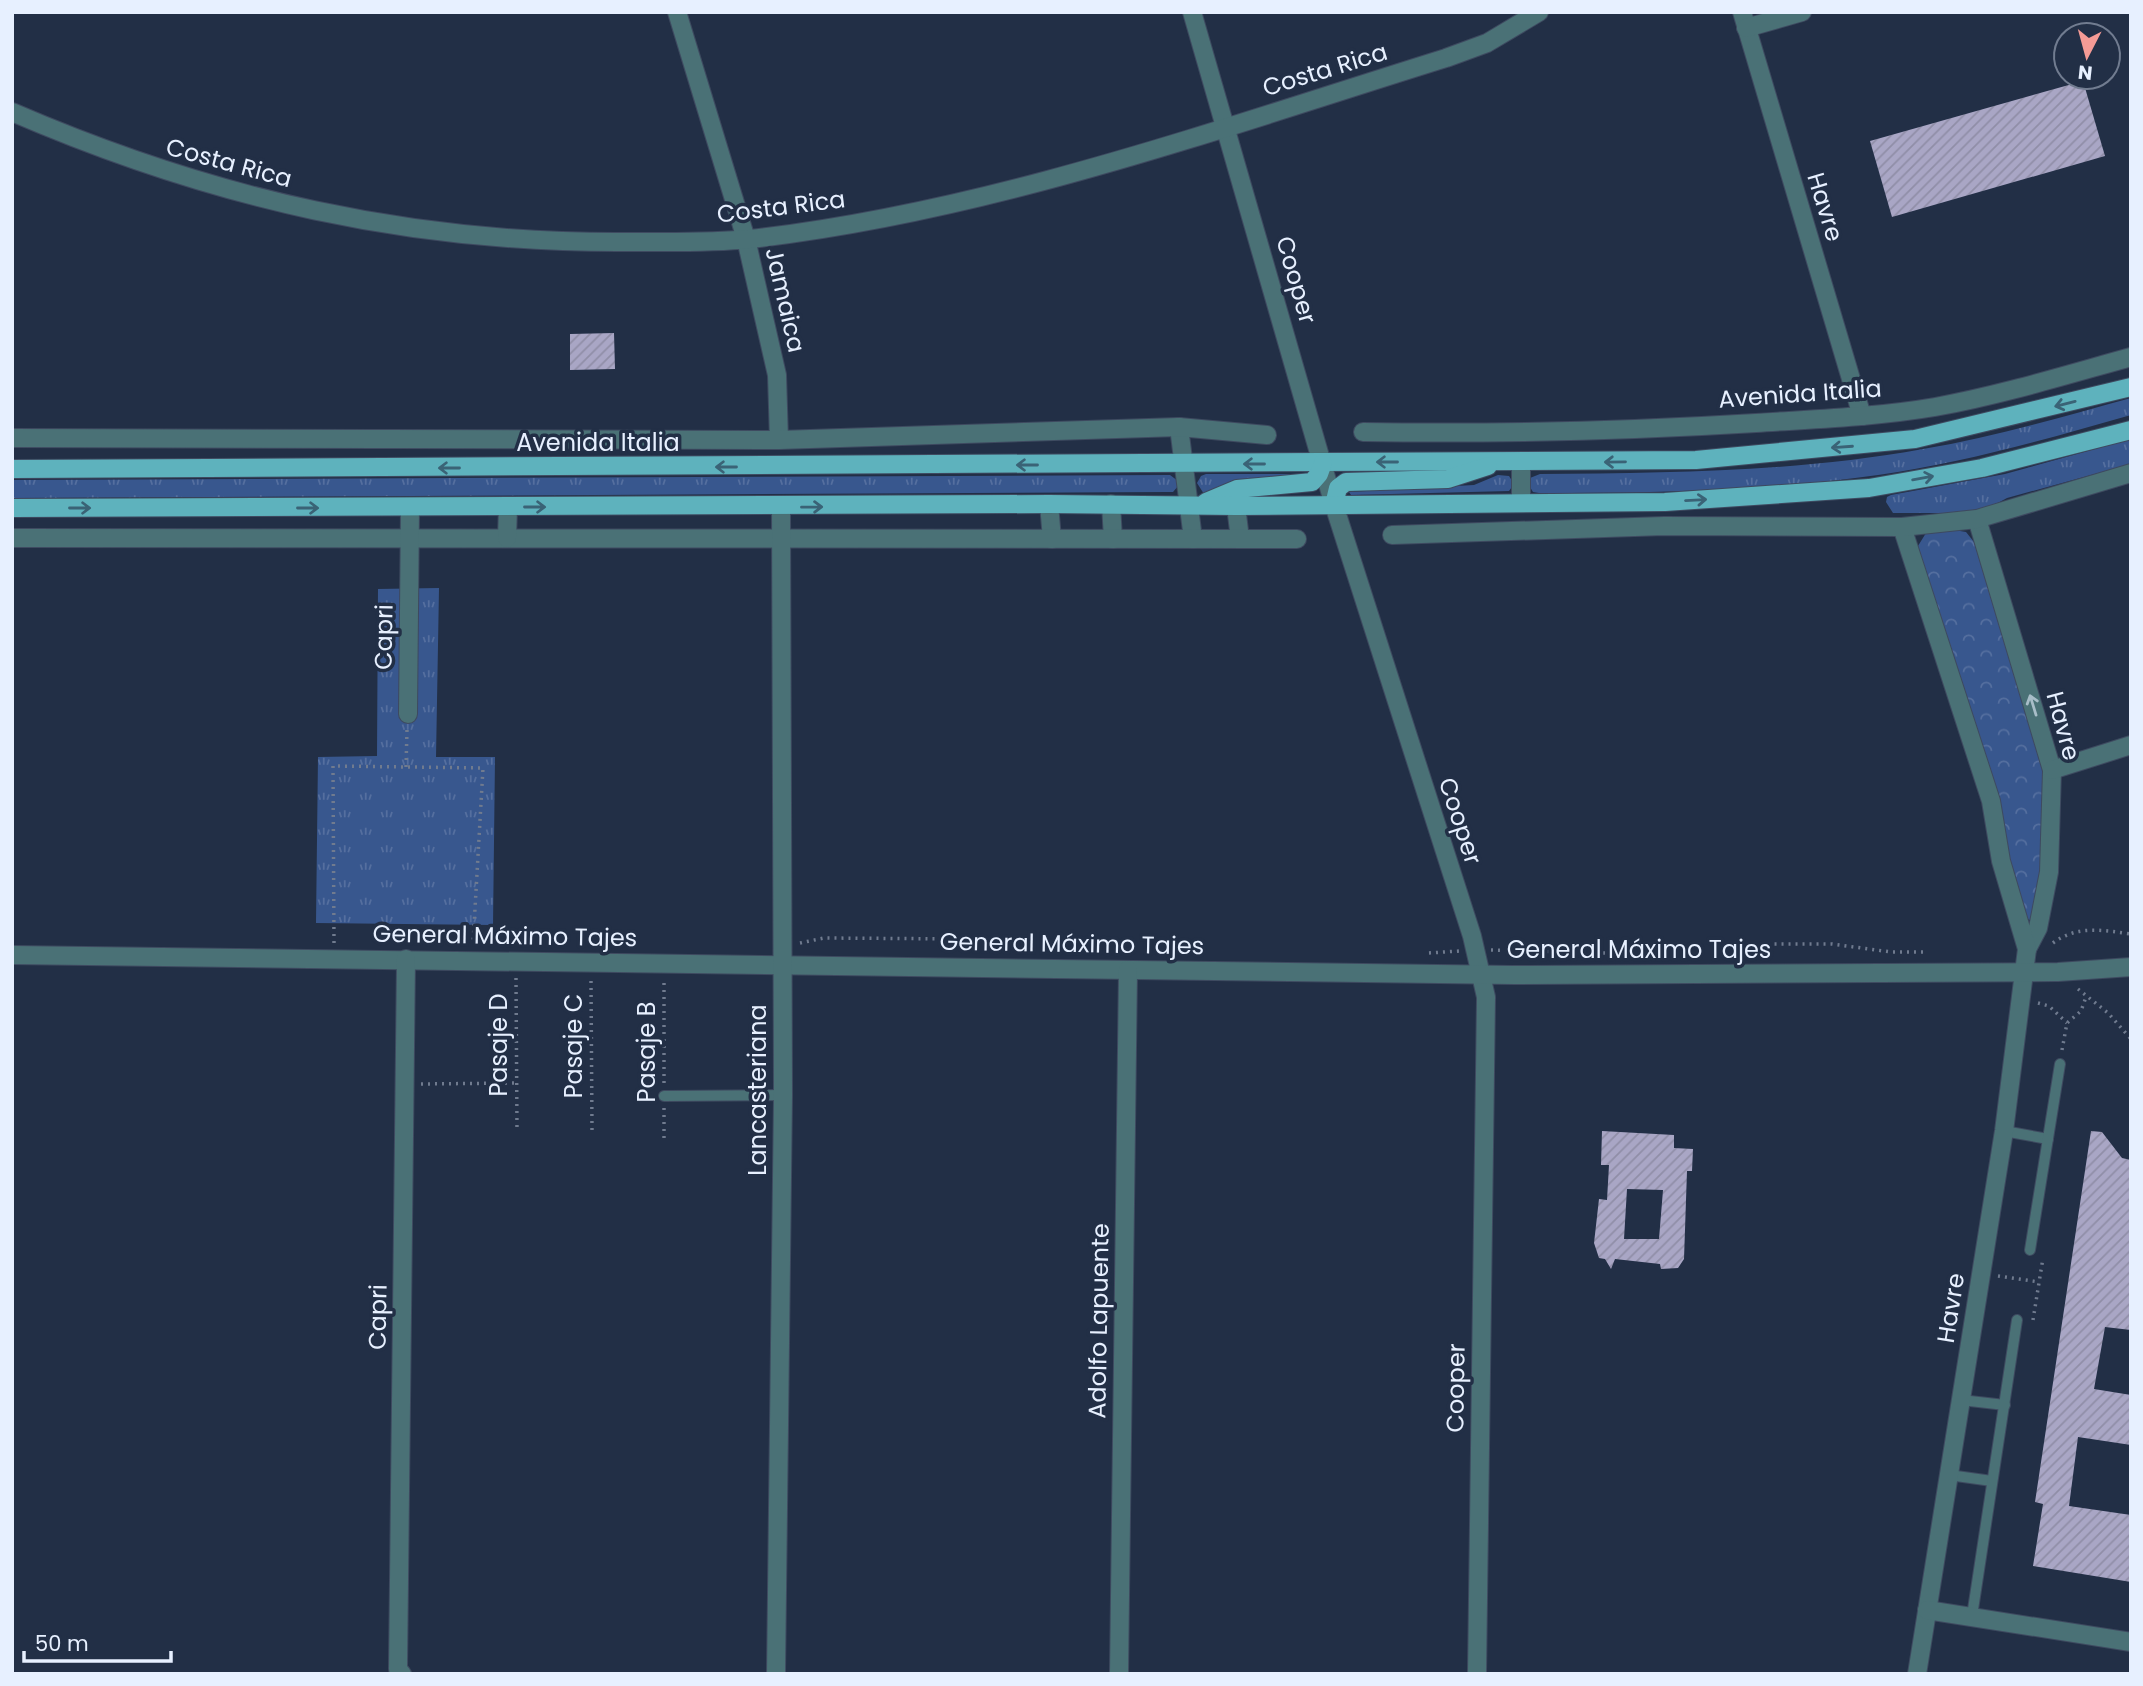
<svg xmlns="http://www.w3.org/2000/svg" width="2143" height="1686" viewBox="0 0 2143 1686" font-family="Poppins,sans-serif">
<defs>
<pattern id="grass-tufts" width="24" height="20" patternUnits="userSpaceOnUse" patternTransform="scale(1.75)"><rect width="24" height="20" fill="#38578e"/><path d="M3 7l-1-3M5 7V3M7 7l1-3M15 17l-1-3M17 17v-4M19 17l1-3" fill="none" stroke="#556f9f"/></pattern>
<pattern id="park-crowns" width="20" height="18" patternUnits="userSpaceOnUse" patternTransform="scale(1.75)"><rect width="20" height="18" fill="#38578e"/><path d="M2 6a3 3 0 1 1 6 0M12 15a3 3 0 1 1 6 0" fill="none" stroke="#556f9f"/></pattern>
<pattern id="building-hatch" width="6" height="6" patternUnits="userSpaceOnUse" patternTransform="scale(1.75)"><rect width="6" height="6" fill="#a9a6c5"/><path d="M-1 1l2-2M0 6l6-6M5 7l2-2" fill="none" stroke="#908ea7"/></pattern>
</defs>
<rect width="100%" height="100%" fill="#222f46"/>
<g fill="url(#grass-tufts)">
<path d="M2131,398V415C2047,439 1964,463 1878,475C1766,491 1651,493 1539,493L1533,492L1527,482L1530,478L1540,474C1669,473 1797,472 1923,449C1993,437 2062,417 2131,398Z"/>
<path d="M2131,439V464L2007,498C1973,518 1932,512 1893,513L1886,502L1887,497L1891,495L2005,474Z"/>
<polygon points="1206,474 1304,474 1204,494 1197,483 1201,476"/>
<polygon points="1170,475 1178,481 1178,486 1173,492 1166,492 12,498 12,480"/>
<polygon points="1498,475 1509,476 1514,484 1509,491 1351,495 1349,492 1474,485"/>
<polygon points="439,588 436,757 495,757 493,925 316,923 318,757 377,756 378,589"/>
</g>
<polygon fill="url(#park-crowns)" points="1948,529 1966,532 1974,542 2043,771 2041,873 2032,919 2029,920 2020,910 1997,798 1918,546 1926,533"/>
<g fill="url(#building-hatch)" fill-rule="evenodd">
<polygon points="2083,81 2105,156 1892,217 1870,141"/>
<polygon points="614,333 615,369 570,370 570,334"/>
<path d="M1602,1131L1674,1135V1148L1693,1149L1692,1171H1687L1684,1259L1678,1268L1661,1269L1660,1264L1615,1259L1611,1269L1605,1259L1599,1258L1594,1243L1599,1199L1607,1200L1609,1165H1601ZM1627,1189L1663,1190L1659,1239H1624Z"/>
<polygon points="2091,1131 2102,1132 2122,1158 2131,1160 2131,1330 2105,1327 2094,1389 2131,1395 2131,1445 2078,1437 2069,1506 2131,1515 2131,1582 2033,1566 2043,1504 2035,1502"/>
</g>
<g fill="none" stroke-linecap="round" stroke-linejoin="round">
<defs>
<g id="lane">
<polyline points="664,1096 783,1095"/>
<polyline points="2004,1131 2048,1139"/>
<polyline points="2030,1250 2060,1064"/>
<polyline points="1961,1400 2005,1405"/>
<polyline points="1949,1475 1992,1481"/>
<polyline points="1972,1616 2017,1320"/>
</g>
<g id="street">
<polyline points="677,12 746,239 777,375 779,440"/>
<polyline points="1192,12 1334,505 1472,936 1486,997 1477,1674"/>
<polyline points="1742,12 1862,416"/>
<polyline points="1746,28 1802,12"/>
<path d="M12,112C214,199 411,244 631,242C670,242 711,243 750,239C988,212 1218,129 1446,58L1487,43L1539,12"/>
<polyline points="1179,427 1193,539"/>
<path d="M1363,432C1494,434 1625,431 1756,423C1815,419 1876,417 1935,407C2001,395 2066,375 2131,357"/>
<polyline points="12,438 779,440 1179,427 1267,435"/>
<polyline points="1521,503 1521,462"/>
<polyline points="1049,504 1052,539"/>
<polyline points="1111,504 1113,539"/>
<polyline points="1236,506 1240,539"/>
<polyline points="1977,519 2052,770 2049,872 2038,928 2027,949"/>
<polyline points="1902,527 1991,801 2001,861 2027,949 2004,1131 1917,1674"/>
<polyline points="1392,535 1664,526 1902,527 1977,519 2131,473"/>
<polyline points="12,538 1297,539"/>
<polyline points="507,538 508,507"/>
<polyline points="408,714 410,508"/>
<polyline points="2052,770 2131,745"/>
<polyline points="12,955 1513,975 2058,972 2131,967"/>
<polyline points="1927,1610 2131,1642"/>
<polyline points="402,1674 398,1669 406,959"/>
<polyline points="776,1674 783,1095 781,507"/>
<polyline points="1119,1674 1128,970"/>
</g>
<g id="primary">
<polyline points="12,469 1696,460 1915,439 2131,387"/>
<polyline points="1206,502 1237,489 1312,482 1319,474 1323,463"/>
<polyline points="1334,505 1338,488 1346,482 1448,479 1488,466"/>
<polyline points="12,508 1049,504 1236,506 1665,502 1869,488 1982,468 2131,430"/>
</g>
</defs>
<use href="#lane" stroke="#3e4a60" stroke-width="12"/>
<use href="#street" stroke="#3e4a60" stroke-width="20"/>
<use href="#primary" stroke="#3e4a60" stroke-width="20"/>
<g stroke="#707b8f" stroke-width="3.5" stroke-dasharray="2 5" stroke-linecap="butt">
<polyline points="406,767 407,730"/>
<polyline points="334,943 333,766 483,768 473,944"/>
<polyline points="800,943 824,938 974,939 1036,948"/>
<path d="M2053,943C2077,925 2102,930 2131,934"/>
<polyline points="1491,950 1645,954"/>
<polyline points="1429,953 1459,951"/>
<polyline points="1736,956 1755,944 1832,944 1891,952 1924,952"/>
<polyline points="516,978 517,1130"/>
<polyline points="591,981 592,1130"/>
<polyline points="2078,989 2108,1013 2131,1039"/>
<polyline points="2038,1003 2049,1006 2067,1023"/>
<polyline points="2062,1050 2067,1023 2081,1011 2086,997"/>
<polyline points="664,1083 664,982"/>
<polyline points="421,1084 517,1083"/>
<polyline points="664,1108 664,1141"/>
<polyline points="1998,1276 2039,1282"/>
<polyline points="2033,1320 2043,1258"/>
</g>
<use href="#lane" stroke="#4a7176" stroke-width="10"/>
<use href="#street" stroke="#4a7176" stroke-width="18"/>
<use href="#primary" stroke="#5eb2bd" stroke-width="18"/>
</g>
<defs><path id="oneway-shaft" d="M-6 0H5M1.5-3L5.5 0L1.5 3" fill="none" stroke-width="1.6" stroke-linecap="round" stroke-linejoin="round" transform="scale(1.75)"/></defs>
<g stroke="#3a6376">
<use href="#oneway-shaft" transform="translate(2065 404) rotate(166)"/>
<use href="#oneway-shaft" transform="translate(1842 447) rotate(176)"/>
<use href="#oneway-shaft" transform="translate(1387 462) rotate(-180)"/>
<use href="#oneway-shaft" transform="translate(1615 462) rotate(179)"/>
<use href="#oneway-shaft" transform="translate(1254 464) rotate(180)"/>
<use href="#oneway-shaft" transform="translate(1027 465) rotate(180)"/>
<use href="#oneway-shaft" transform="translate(726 467) rotate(180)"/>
<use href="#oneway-shaft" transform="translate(449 468) rotate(180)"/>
<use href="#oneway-shaft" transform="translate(1923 478) rotate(-10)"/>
<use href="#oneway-shaft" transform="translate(1696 500) rotate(-3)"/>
<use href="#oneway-shaft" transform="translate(535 507)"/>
<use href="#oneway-shaft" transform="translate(812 507) rotate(-1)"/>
<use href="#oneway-shaft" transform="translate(80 508)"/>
<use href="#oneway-shaft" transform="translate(308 508)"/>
</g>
<use stroke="#a8bdc8" href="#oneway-shaft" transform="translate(2033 705) rotate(-107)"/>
<g text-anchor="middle" stroke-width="7" stroke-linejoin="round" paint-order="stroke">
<g font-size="24" fill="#e7f0ff" stroke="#222f46">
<text transform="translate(1325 70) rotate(-17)" y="8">Costa Rica</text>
<text transform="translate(229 163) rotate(15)" y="8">Costa Rica</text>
<text transform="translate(781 207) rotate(-7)" y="8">Costa Rica</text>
<text transform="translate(1825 207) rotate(73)" y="8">Havre</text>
<text transform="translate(1296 280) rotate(74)" y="8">Cooper</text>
<text transform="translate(785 300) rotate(77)" y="8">Jamaica</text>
<text transform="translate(1800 394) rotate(-4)" y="8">Avenida Italia</text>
<text x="598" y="451">Avenida Italia</text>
<text transform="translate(384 637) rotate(-89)" y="8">Capri</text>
<text transform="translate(2063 726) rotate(75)" y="8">Havre</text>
<text transform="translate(1460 821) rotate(72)" y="8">Cooper</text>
<text transform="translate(505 936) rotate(1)" y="8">General Máximo Tajes</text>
<text transform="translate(1072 944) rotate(1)" y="8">General Máximo Tajes</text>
<text x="1639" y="958">General Máximo Tajes</text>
<text transform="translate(499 1045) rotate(-90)" y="8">Pasaje D</text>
<text transform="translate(574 1046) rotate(-90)" y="8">Pasaje C</text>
<text transform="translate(647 1052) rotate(-90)" y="8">Pasaje B</text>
<text transform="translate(758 1090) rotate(-90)" y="8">Lancasteriana</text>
<text transform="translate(1951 1308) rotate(-81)" y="8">Havre</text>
<text transform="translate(378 1317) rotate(-89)" y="8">Capri</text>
<text transform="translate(1099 1321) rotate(-89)" y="8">Adolfo Lapuente</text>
<text transform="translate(1456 1388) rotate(-89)" y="8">Cooper</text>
</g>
</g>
<rect width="2143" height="1686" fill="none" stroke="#e7f0ff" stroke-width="28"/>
<g transform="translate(2087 56) rotate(186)"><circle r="33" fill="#222f46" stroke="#717c90" stroke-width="2"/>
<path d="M0-5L12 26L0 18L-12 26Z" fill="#f59b96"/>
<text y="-10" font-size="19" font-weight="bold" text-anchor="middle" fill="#e7f0ff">N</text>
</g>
<path d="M24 1651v10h147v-10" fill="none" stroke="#e7f0ff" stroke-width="3.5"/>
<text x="35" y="1651" font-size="21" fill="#e7f0ff" stroke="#222f46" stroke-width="5" paint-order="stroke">50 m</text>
</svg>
